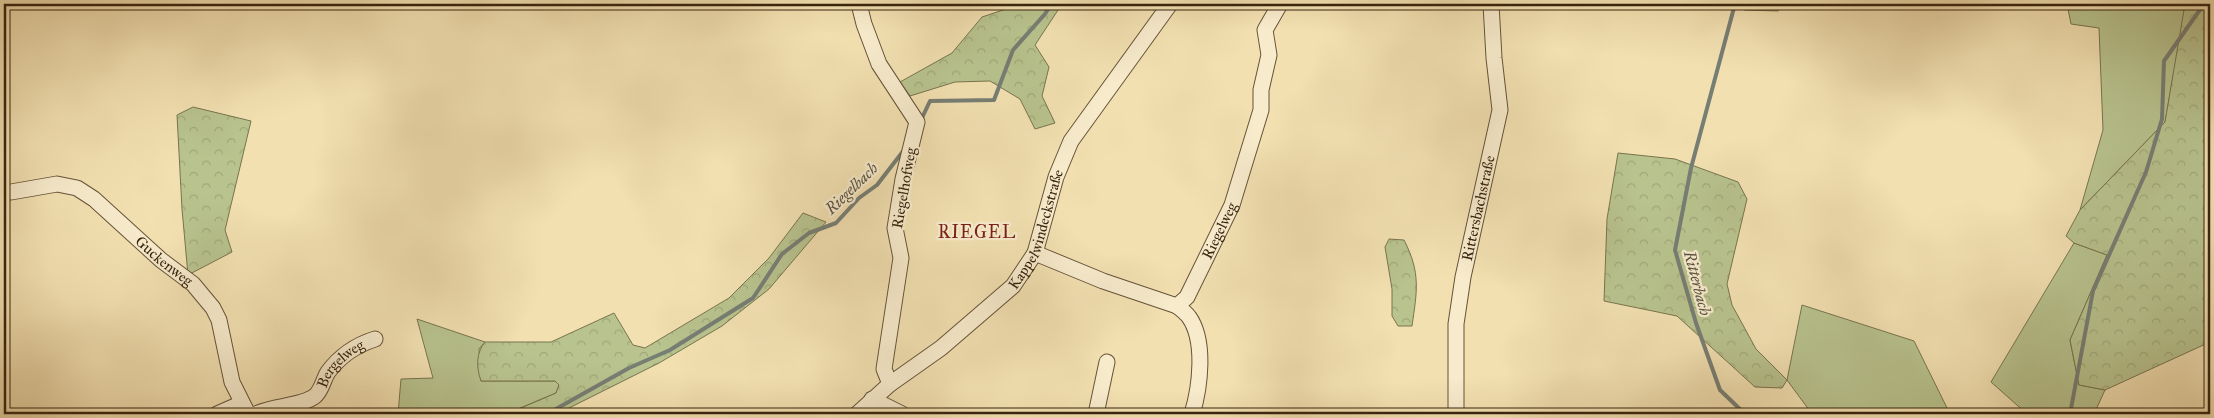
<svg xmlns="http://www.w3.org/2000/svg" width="2214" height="418" viewBox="0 0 2214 418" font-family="'IM FELL Great Primer',serif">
<defs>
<pattern id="forest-crowns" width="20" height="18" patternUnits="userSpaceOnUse" patternTransform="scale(1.25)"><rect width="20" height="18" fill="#b8c38e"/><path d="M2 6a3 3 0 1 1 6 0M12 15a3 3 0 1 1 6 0" fill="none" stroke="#9fa779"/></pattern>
</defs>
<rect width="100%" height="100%" fill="#f2e0b1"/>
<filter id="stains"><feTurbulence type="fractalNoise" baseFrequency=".004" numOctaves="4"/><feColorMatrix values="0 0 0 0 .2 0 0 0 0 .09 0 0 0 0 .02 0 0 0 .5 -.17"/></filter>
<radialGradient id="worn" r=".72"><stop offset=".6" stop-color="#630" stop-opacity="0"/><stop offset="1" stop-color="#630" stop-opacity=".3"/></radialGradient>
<g fill="#b8c38e" stroke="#78744e">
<polygon points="2067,4 2186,4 2165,122 2080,210 2103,130 2099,28 2071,24"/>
<polygon points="2074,243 2107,255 2070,340 2079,385 2105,390 2094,414 2027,414 1991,382"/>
<polygon points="1802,305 1914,341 1950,414 1812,414 1787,380"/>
<polygon points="417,319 485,342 479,349 481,381 555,381 559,385 556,393 506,414 398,414 401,379 433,378"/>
</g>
<g fill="url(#forest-crowns)" stroke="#78744e">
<polygon points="1021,4 1062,4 1035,45 1049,67 1042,96 1055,123 1035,129 1020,99 990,81 955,82 910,96 900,82 952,53 982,17"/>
<polygon points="1740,4 1782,4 1782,7 1778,11 1744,10"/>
<polygon points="2185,4 2210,4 2210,342 2105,390 2079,385 2070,340 2107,255 2074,243 2066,236 2080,210 2165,122"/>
<polygon points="193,107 251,121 225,230 232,252 188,275 182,209 177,115"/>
<polygon points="1618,153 1675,159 1738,182 1747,199 1727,284 1732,305 1756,349 1787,380 1782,388 1755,387 1677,316 1604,301 1607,219"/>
<path d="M803,213L826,222L769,289L722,326L659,363L557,414H507L556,393L559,385L555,381H481C476,367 476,353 485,342H551L614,313L633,345L645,348L729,298L769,258Z"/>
<path d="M1389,239L1404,240C1421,273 1417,291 1412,326H1398L1392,316V289L1385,247Z"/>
</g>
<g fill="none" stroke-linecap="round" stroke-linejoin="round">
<g stroke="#777e74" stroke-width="4">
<polyline points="1735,4 1691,168 1675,250 1696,323 1720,390 1745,414"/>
<polyline points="921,120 930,101 994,100 1013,50 1045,14 1051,4"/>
<polyline points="547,414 629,368 670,350 753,298 782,254 809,233 836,223 859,198 877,185 904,150"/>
<polyline points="2070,414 2093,291 2146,172 2162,119 2164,61 2199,11 2206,4"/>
</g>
<defs>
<g id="minor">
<polyline points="859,4 864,24 879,64 917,122 903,179 895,228 901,258 884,369 890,384"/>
<path id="s1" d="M11,192L57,184L77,188L94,199L161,260L193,284L213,308L219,320L232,382L248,414"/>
<path id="s2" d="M1035,253L1103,281L1177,306L1187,297L1232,205L1261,110V90L1269,55L1265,30L1280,4"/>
<path d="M1177,306C1181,309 1186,313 1189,317C1206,341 1200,388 1192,414"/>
<polyline points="872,399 902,414"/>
<polyline points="217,414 242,403"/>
<path id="s3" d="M256,414C273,405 301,407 315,396C322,390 323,380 328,372C340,356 356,345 375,339"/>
<path id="s4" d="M857,414L890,384L941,348L1013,286L1035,253L1056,177L1071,141L1170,4"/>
<polyline points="1096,414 1107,362"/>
<path id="s5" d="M1456,414V324L1463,277L1500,110L1494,58L1491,4"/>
</g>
</defs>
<use href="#minor" stroke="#665338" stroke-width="17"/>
<use href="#minor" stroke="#f7ebcc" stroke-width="15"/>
</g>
<g text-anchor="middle" stroke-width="4.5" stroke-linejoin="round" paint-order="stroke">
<g font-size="15" fill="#37240f" stroke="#f7ebcc">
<text transform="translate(904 188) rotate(-80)" y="5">Riegelhofweg</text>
<text dy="5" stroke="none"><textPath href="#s5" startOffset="208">Rittersbachstraße</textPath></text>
<text dy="5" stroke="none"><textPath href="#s4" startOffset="264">Kappelwindeckstraße</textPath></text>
<text dy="5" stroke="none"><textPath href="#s2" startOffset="239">Riegelweg</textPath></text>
<text dy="5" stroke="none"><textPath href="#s1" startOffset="181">Guckenweg</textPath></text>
<text dy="5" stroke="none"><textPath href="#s3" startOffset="104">Bergelweg</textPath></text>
</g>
<g font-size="16" font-style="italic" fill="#575142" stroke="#f7ebcc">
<text transform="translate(851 188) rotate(-44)" y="6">Riegelbach</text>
<text transform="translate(1698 283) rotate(75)" y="6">Ritterbach</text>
</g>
<g font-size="18" letter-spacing="1" fill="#7a1f14" stroke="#f7ebcc">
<text x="977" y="238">RIEGEL</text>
</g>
</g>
<rect width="2214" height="418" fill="none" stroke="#f2e0b1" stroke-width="20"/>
<rect x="5" y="5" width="2204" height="408" fill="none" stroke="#37240f" stroke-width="2.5"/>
<rect x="10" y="10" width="2194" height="398" fill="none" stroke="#37240f"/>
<rect width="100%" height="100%" filter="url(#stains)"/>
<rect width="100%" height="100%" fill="url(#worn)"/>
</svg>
